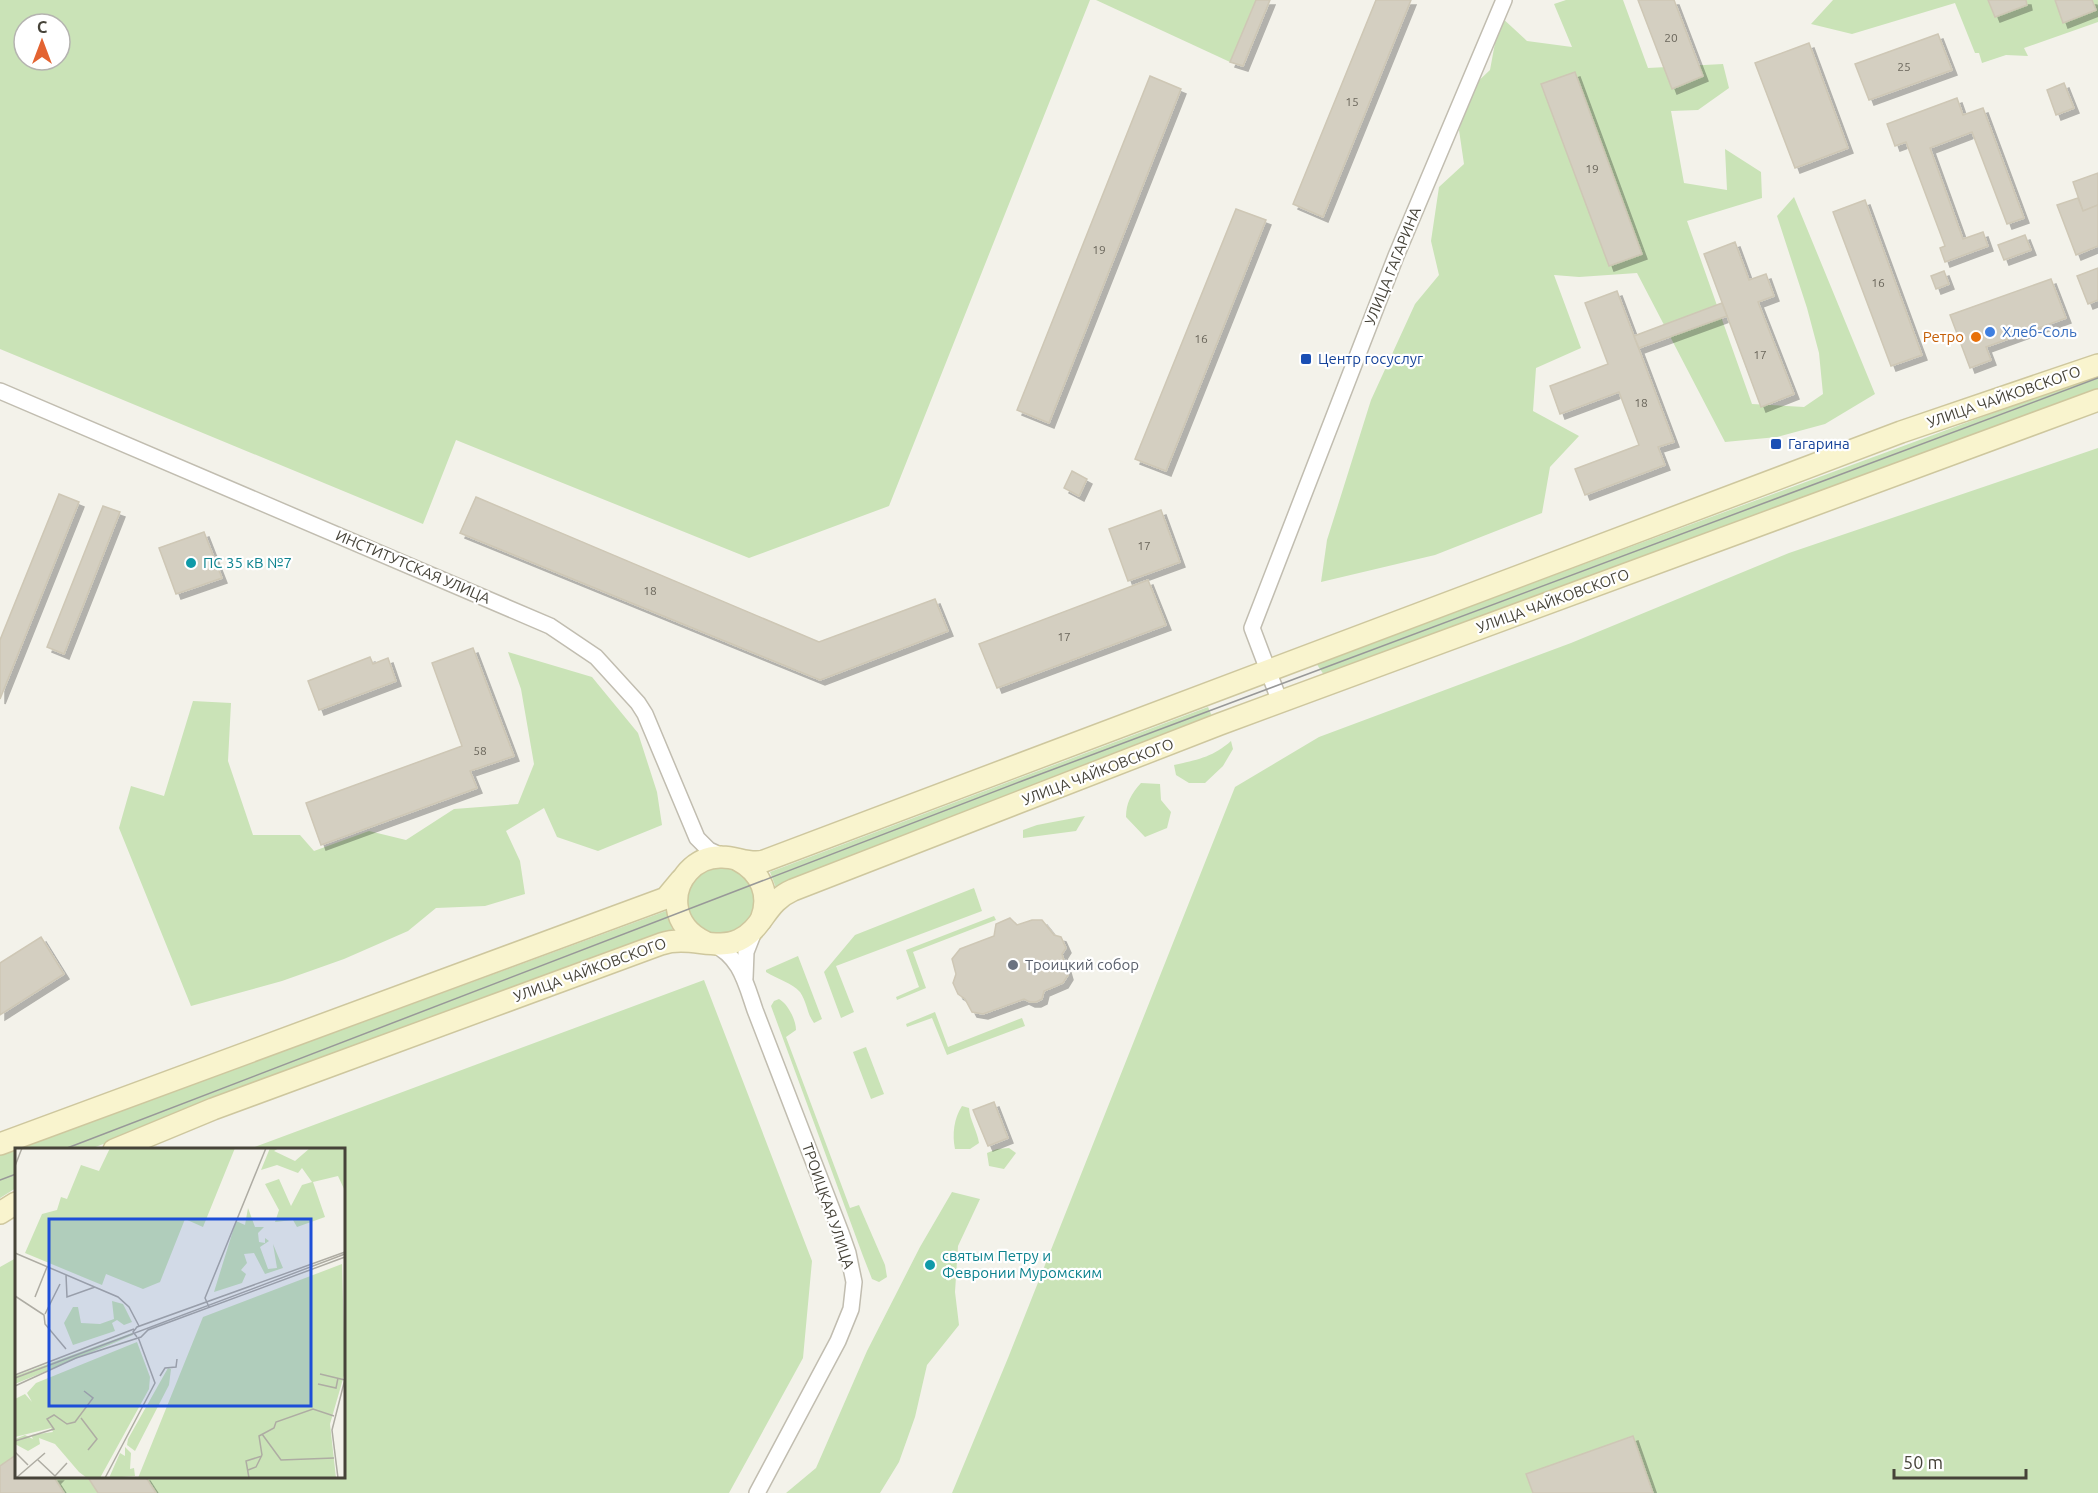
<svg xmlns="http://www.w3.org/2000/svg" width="2098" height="1493" viewBox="0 0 2098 1493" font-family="Ubuntu,sans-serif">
<defs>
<filter id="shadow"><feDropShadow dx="5" dy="5" stdDeviation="0" flood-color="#0004"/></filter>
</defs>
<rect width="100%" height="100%" fill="#f3f2ea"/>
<g fill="#cae3b7" fill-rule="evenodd">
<path d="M0,0H1090L889,506L749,558L456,440L423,524L0,349ZM24,24H60V60H24Z"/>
<polygon points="1096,0 1256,0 1230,62"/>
<polygon points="1566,0 1623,0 1648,68 1723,64 1729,88 1698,110 1671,111 1684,183 1727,190 1725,149 1761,172 1762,198 1687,221 1752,404 1804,407 1823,394 1819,353 1807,308 1777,216 1794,197 1875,394 1825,424 1777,437 1725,442 1637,273 1579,277 1554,275 1581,348 1536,368 1533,411 1579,436 1550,467 1542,513 1435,555 1321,582 1327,540 1371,400 1415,304 1439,275 1431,241 1439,187 1464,164 1459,130 1473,86 1490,70 1500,16 1527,41 1572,47 1554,4"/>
<polygon points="1833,0 2098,0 2098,22 2024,48 2028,56 2006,55 1982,63 1979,53 1975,53 1955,3 1852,34 1811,24"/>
<polygon points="2098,374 2098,392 1326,678 1316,663"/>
<polygon points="2098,448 2098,1493 952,1493 1008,1358 1235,787 1319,737 1571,643 1789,553"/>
<polygon points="508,652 592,677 638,733 657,792 662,825 598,851 557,837 544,808 506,831 520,861 525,894 485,906 436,908 408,931 344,959 282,981 191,1006 119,828 131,786 164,796 193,701 231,703 228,761 253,835 300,835 314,851 369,831 406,840 454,809 518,804 534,764 521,689"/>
<polygon points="1208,707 1214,721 776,888 770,872"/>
<path d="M1231,741L1233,749L1223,766L1205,783H1189L1176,775L1174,765C1197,760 1213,757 1231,741Z"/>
<path d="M1141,783L1160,784L1161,800L1171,812L1167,828L1145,837L1126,817C1126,803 1131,794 1141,783Z"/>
<polygon points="1085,816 1076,831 1023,838 1023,830 1037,825"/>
<polygon points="717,861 755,880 756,918 719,940 686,920 686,882"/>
<polygon points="974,888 982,911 836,966 854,1012 841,1018 824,972 855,935"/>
<polygon points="666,911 673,931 90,1149 16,1150 16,1188 0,1198 0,1155"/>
<polygon points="994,916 996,920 913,952 926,988 897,1000 896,997 919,987 906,950"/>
<path d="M798,956L822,1019L814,1023C807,1014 807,1002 800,992C792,983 777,979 766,972V970Z"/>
<polygon points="704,980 812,1261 803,1358 729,1493 0,1493 0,1267 16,1258 16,1476 344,1476 344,1150 249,1149"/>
<path d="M779,999C788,1004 796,1020 796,1030L786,1037L850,1208L859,1205L885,1265L887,1277L879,1282L872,1279L863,1256L771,1006L774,1001Z"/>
<polygon points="935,1012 948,1047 1022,1018 1025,1026 947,1055 932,1018 907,1027 906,1024"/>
<polygon points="866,1047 884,1094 871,1099 853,1052"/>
<path d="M962,1106L969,1108C970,1121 977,1130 979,1143L970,1149H955C952,1134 954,1118 962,1106Z"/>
<polygon points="1009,1148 1016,1153 1004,1169 989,1166 987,1153 997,1149"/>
<polygon points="952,1192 980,1199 958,1246 955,1292 959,1325 927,1365 915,1417 899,1462 880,1493 786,1493 816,1468 867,1351 920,1247"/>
</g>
<g fill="#d4cfc1" stroke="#cec7b5" stroke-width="1.5" filter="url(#shadow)">
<polygon points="1256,0 1270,0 1243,66 1230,62"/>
<polygon points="1376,0 1411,0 1323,217 1293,204"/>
<polygon points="1638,0 1674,0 1703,76 1672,89"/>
<polygon points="1988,0 2026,0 2027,5 1995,17"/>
<polygon points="2055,0 2092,0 2096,10 2063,23"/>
<polygon points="1938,34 1952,70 1869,100 1855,64"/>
<polygon points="1809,43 1848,148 1795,168 1755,63"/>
<polygon points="1575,72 1642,254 1609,266 1541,84"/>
<polygon points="1150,76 1181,89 1049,423 1017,410"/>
<polygon points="2064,83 2074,108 2056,115 2047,90"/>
<polygon points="1957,98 1963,115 1983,108 2024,218 2007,224 1972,132 1930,148 1963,239 1983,232 1988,246 1945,262 1940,248 1945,246 1906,142 1895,146 1887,124"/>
<polygon points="2098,173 2098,205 2083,211 2073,182"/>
<polygon points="2078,198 2083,211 2098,205 2098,246 2076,255 2057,205"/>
<polygon points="1865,200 1922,355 1891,366 1833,212"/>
<polygon points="1236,209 1266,220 1166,471 1135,459"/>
<polygon points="2025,235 2031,250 2004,260 1998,245"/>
<polygon points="1735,242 1749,280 1766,274 1774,296 1758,302 1794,394 1761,407 1704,254"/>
<polygon points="2098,268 2098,300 2088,304 2077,276"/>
<polygon points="1944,271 1949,284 1936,289 1931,276"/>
<polygon points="2051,279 2066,318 1986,347 1991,360 1970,368 1950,315"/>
<polygon points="1617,291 1674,442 1658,447 1665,465 1585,495 1575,469 1639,445 1619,392 1560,414 1550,386 1608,364 1585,303"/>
<polygon points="1722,303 1727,316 1639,348 1634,336"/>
<polygon points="1072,471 1087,479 1079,496 1064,488"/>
<polygon points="59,494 79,502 0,699 0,640"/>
<polygon points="476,497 819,642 935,599 948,631 820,680 460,533"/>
<polygon points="103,506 120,512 64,654 47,647"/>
<polygon points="1161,510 1180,562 1128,581 1109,529"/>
<polygon points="204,532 222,578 176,594 159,548"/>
<polygon points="1148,580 1166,625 997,688 979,644"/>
<polygon points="473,648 514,756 470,771 477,788 321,845 306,803 462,746 432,663"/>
<polygon points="370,657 373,664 388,658 396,681 319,710 308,681"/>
<polygon points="1010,918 1017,925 1032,920 1042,920 1054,935 1061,937 1066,948 1062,954 1068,975 1063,983 1044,991 1042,999 1036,1002 1030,1002 1024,999 983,1014 972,1012 965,999 958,994 953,983 956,974 952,959 960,949 994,936 996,924"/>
<polygon points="41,937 64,974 0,1015 0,963"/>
<polygon points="994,1102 1008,1138 988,1146 973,1110"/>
<polygon points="1633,1436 1653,1493 1533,1493 1526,1474"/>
<polygon points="16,1455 16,1476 58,1476 55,1479 64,1493 0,1493 0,1466"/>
<polygon points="87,1476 145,1476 156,1493 98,1493"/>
</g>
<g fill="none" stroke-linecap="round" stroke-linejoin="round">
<defs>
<g id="minor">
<polyline points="0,391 550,626 596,657 638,703 645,714 697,838 709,850 724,857"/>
<polyline points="1280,702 1252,628 1396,256 1504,0"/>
<path d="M712,944C740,955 746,984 755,1010L841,1233L848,1253L854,1282L851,1309L838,1341L757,1493"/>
<polyline points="745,978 746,952 755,929"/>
</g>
<g id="secondary">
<path d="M738,860C761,872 771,895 761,920"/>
<path d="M705,942C690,935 679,923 677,906C674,880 695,856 722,857C737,857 749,865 764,861L1901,432L2098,365"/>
<polyline points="0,1144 666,898 681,880"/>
<path d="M114,1150L213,1109L661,944C689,935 716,951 739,940C763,929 765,902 793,890L1220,724L2098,400"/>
<polyline points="0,1213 16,1203"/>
</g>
</defs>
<use href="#minor" stroke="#c1bdb0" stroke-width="18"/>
<use href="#secondary" stroke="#cec79e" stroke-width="24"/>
<use href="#minor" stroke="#fff" stroke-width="15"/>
<use href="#secondary" stroke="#f9f4ce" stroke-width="21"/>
<g stroke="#989898" stroke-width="1.5">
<polyline points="62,1150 1022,781 2098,378"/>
<polyline points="0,1180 16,1174"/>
</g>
</g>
<circle fill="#3f7fe0" stroke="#fff" stroke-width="2" cx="1990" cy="332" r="6"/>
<circle fill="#e8710a" stroke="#fff" stroke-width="2" cx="1976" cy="337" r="6"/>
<g fill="#1a4fb4" stroke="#fff" stroke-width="2">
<rect x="1300" y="353" width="12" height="12" rx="3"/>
<rect x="1770" y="438" width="12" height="12" rx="3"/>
</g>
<g fill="#0f9aa8" stroke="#fff" stroke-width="2">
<circle cx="191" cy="563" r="6"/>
<circle cx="930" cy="1265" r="6"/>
</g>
<circle fill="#6b7280" stroke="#fff" stroke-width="2" cx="1013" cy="965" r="6"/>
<g text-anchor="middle" stroke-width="4.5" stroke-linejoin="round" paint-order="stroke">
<g font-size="12" fill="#6a665b">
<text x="1671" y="42">20</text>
<text x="1904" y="71">25</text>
<text x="1352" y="106">15</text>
<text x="1592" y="173">19</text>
<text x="1099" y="254">19</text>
<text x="1878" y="287">16</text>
<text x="1201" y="343">16</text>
<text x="1760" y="359">17</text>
<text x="1641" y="407">18</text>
<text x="1144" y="550">17</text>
<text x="650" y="595">18</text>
<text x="1064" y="641">17</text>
<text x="480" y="755">58</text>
</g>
<g font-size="15" fill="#464339" stroke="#fff">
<text transform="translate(1393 266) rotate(-68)" y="5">УЛИЦА ГАГАРИНА</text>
<text transform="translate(2004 397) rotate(-19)" y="5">УЛИЦА ЧАЙКОВСКОГО</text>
<text transform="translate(413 567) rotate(23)" y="5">ИНСТИТУТСКАЯ УЛИЦА</text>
<text transform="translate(1553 601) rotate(-20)" y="5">УЛИЦА ЧАЙКОВСКОГО</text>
<text transform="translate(1098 772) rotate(-21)" y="5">УЛИЦА ЧАЙКОВСКОГО</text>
<text transform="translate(590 970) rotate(-20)" y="5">УЛИЦА ЧАЙКОВСКОГО</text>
<text transform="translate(828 1206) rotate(71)" y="5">ТРОИЦКАЯ УЛИЦА</text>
</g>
<g font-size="15" fill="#366cbe" stroke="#fff" text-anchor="start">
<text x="2002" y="337">Хлеб-Соль</text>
</g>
<g font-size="15" fill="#c56008" stroke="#fff" text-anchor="end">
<text x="1964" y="342">Ретро</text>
</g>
<g font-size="15" fill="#164399" stroke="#fff" text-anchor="start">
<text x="1318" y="364">Центр госуслуг</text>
<text x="1788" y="449">Гагарина</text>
</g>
<g font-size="15" fill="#0d838f" stroke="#fff" text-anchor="start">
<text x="203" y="568">ПС 35 кВ №7</text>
<text x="942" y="1261">святым Петру и<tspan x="942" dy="17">Февронии Муромским</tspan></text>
</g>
<g font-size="15" fill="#5b616d" stroke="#fff" text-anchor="start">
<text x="1025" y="970">Троицкий собор</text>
</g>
</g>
<g transform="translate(15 1148)">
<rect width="330" height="330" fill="#f3f2ea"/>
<path d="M95,0H220L188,79L170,71L145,134L128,141L91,126L87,137L10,105L27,66L42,62L46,49L52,51L66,17L84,23ZM255,0H264L259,3L280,13L295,0H330V43L323,28L298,34L310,69L282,79L278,72L260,74L264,62L250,36L264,31L276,58L287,37L297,34L287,20L283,25L262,17L246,22ZM233,60L240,79H249L243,85L244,94L250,95V90L254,93L245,99L253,121L262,120L258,96L268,120L250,126L239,105L229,106L232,115L226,122L231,126L227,135L199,144L221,73L230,77ZM327,116L330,224L315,276L321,330H123L188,169ZM97,153L108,156L117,174L109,177L102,172L97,175L100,183L58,197L49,175L58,159H63L66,175L85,176L99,171ZM117,185L118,187L0,236V228ZM122,194L135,229L134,241L85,330H72L64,324L40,296L24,290L25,296L13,303L0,296V291L10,287L18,291L16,287L38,284L36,280L0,289V251L10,246L17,254L12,245L21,235ZM153,220L156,221L154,237L120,303L112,297L113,291ZM110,299L116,305L115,321L119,320L120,328L94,330L105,305L110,308Z" fill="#cae3b7"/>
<path fill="none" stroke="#aeaca3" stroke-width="1.5" d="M0,18L7,0M0,105L103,149L114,159L124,178M51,127L52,149L80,139M0,148L29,167L30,176L51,201M20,149L32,119M194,159L190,150L251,0M30,166L45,136M122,189L118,184L122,179L330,104M305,226L330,232M0,227L119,181M145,228L150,220L161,219L162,211M0,230L330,106M303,236L321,240L323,230M0,238L61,210L126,189L133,182L330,109M66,270L82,291L73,302M247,286L266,312L319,310M0,293L39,281L32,271L39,267L52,276L60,274L78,250L69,243M0,304L13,317M247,307L244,288L259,280L261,274L298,261L319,268M23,312L40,328L52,315M233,322L241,319L247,307M1,330L30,305M90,330L140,235L123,189M234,330L231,313L247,308M323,330L317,282L330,231"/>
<path fill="#1d4ed8" fill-opacity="0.15" stroke="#1d4ed8" stroke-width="3" d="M34,71H296V258H34Z"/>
<rect width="330" height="330" fill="none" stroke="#464339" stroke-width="3"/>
</g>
<g transform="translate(42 42)"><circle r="28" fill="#ffffff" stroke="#b5b4b0" stroke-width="1.5"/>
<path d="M0-4.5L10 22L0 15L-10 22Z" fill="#e36331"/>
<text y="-9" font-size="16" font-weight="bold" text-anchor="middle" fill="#464339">С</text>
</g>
<path d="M1894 1469v9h132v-9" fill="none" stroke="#464339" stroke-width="3"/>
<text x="1903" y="1469" font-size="18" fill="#464339" stroke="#ffffff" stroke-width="4.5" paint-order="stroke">50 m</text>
</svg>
